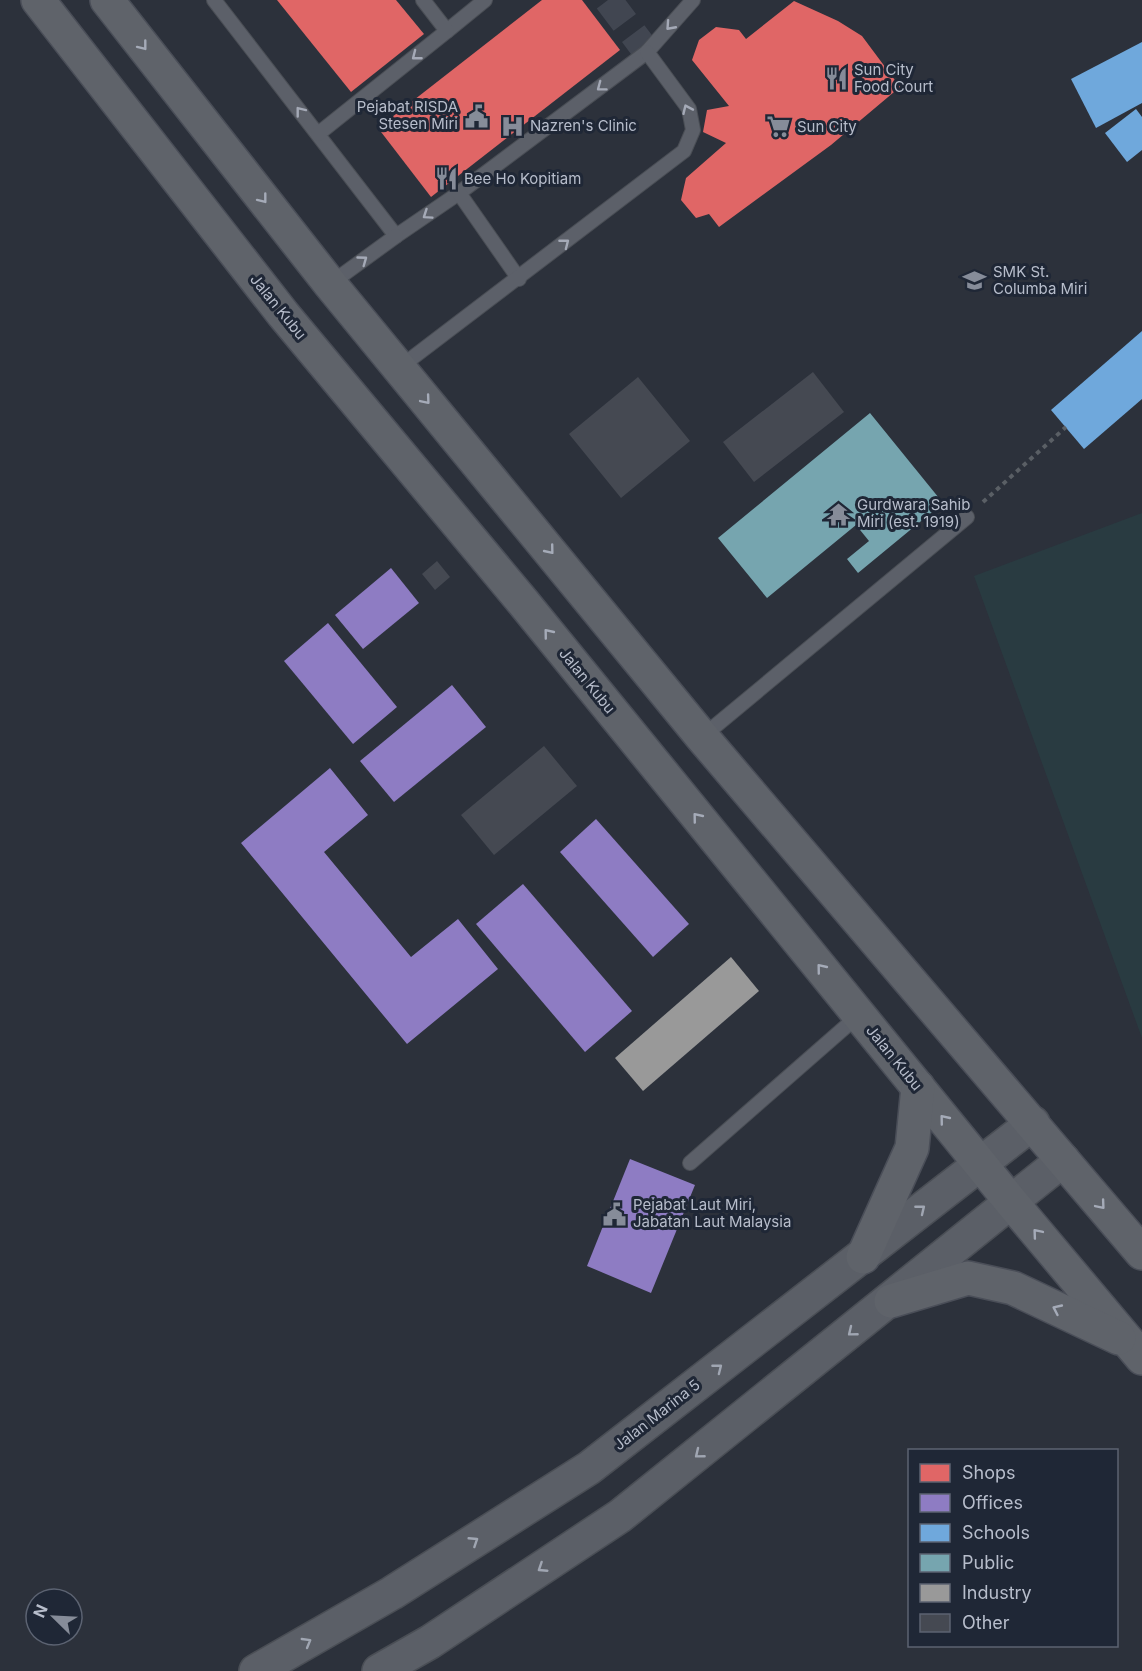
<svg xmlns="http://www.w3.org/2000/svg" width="1142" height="1671" viewBox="0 0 1142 1671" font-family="Inter,sans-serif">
<rect width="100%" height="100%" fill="#2c313b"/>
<polygon fill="#293b41" points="1142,513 1142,1038 974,576"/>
<g fill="#e06666">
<polygon points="277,0 396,0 424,34 351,92"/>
<polygon points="542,0 582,0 620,50 431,197 378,128"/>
<polygon points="794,1 838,21 862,36 900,87 831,145 719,227 709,214 696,218 681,200 686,178 726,143 703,132 707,110 729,106 692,60 699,40 716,27 739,30 746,39"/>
</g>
<g fill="#8e7cc3">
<polygon points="391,568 419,603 363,649 335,615"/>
<polygon points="328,623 397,707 353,744 284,661"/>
<polygon points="452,685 486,727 394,802 360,761"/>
<polygon points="330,768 368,815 324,852 411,957 458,919 498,969 407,1044 241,843"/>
<polygon points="596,819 689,924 653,957 560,852"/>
<polygon points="523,884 632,1011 585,1052 476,924"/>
<polygon points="630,1159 695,1185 651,1293 587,1266"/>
</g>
<g fill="#6fa8dc">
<polygon points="1142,42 1142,103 1096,128 1071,79"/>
<polygon points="1136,109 1142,117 1142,150 1127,162 1105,133"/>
<polygon points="1142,331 1142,399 1084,449 1051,410"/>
</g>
<polygon fill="#76a5af" points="870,413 943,503 858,573 847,559 869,541 856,525 767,598 718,538"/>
<polygon fill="#999" points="731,957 759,991 643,1091 615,1058"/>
<g fill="#454952">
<polygon points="813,372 844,412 754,482 723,442"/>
<polygon points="638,377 690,441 621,498 569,434"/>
<polygon points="437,561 450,577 435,590 422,574"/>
<polygon points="544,746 577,786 494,855 461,815"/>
</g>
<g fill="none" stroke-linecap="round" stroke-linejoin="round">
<polyline stroke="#414651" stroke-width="28" stroke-dasharray="28 14" stroke-linecap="butt" points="608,0 647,52"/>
<defs>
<g id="lane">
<polyline points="214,0 396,236 459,193 647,52 693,0"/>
<polyline points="447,31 485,0"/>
<polyline points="318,134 447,31 423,0"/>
<polyline points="459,193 519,279"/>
<polyline points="330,284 396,236"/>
<polyline points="399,368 684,151 693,130 689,109 647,52"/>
<polyline points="702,737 967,517"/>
<polyline points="690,1163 859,1015"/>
</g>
<g id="secondary">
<polyline points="256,1671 392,1593 589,1468 1033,1123"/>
<polyline points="379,1671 430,1642 620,1516 1063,1160"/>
</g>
<g id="primary">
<polyline points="38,0 283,314 523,602 1012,1203 1142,1358"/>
<polyline points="107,0 330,284 702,737 1142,1253"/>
<polyline points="863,1257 912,1148 918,1087"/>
<polyline points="891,1301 968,1278 1013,1288 1119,1338"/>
</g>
</defs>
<use href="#lane" stroke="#4a4e55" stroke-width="16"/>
<use href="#secondary" stroke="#4a4e55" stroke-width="36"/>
<use href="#primary" stroke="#4a4e58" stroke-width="36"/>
<polyline stroke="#5a5f65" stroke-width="4" stroke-dasharray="4.5 4.5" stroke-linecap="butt" points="983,502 1066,427"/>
<use href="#lane" stroke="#5c6069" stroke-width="14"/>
<use href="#secondary" stroke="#5b5f67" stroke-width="33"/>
<use href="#primary" stroke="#5f636a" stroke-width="33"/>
</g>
<defs><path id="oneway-chevron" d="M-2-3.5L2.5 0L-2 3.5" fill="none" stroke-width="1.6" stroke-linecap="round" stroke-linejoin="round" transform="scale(1.5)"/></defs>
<g stroke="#a5aab7">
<use href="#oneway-chevron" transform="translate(670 26) rotate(132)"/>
<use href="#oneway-chevron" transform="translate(416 56) rotate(142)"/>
<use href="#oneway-chevron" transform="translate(601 87) rotate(143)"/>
<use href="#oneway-chevron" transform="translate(687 109) rotate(-114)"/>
<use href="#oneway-chevron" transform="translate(300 111) rotate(-128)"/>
<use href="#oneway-chevron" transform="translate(427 215) rotate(146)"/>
<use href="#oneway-chevron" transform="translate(565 243) rotate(-38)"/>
<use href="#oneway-chevron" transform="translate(363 260) rotate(-36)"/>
</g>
<g stroke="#a5abb8">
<use href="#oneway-chevron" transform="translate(143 46) rotate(52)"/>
<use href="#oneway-chevron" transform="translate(263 199) rotate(52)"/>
<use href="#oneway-chevron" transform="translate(426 400) rotate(50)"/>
<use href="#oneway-chevron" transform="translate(550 550) rotate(51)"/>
<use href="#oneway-chevron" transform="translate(548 633) rotate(-129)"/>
<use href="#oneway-chevron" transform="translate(697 817) rotate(-129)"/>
<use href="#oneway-chevron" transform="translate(821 968) rotate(-129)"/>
<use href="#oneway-chevron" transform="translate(944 1119) rotate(-129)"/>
<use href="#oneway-chevron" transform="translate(1101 1205) rotate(50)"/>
<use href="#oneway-chevron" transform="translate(1037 1233) rotate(-130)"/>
<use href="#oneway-chevron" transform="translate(1057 1309) rotate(-155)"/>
</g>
<g stroke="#a0a6b2">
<use href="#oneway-chevron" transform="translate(921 1209) rotate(-39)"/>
<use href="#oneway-chevron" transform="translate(852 1332) rotate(141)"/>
<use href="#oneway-chevron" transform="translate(718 1368) rotate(-38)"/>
<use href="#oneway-chevron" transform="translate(699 1454) rotate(141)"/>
<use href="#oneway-chevron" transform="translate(474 1541) rotate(-33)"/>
<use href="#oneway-chevron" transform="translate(542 1568) rotate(147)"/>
<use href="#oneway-chevron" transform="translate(307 1642) rotate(-30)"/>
</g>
<defs>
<symbol id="restaurant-bare" viewBox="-9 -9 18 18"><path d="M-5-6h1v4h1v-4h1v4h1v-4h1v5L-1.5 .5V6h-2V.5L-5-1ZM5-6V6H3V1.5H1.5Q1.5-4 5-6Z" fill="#868c99" stroke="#1f2736" stroke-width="2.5" paint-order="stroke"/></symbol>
<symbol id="civic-bare" viewBox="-9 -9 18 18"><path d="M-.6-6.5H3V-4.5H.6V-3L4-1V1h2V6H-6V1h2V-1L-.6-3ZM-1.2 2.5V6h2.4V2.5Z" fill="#868c99" stroke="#1f2736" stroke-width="2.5" paint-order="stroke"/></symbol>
<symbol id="hospital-bare" viewBox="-9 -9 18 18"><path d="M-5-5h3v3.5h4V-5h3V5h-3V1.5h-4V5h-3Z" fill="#868c99" stroke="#1f2736" stroke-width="2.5" paint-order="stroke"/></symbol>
<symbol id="supermarket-bare" viewBox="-9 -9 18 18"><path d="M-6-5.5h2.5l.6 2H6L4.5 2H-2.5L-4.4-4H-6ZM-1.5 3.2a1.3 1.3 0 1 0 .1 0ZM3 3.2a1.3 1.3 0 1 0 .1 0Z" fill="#868c99" stroke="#1f2736" stroke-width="2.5" paint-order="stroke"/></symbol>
<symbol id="school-bare" viewBox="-9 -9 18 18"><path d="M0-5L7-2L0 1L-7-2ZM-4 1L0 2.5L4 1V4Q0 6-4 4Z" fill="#868c99" stroke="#1f2736" stroke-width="2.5" paint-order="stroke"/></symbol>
<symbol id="temple-bare" viewBox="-9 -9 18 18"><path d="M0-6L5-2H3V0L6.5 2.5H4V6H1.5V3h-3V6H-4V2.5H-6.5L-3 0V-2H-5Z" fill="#868c99" stroke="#1f2736" stroke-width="2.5" paint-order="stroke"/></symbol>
</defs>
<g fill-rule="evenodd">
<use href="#restaurant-bare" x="820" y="62" width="33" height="33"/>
<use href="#civic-bare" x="460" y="100" width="33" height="33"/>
<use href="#hospital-bare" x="496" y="110" width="33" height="33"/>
<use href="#supermarket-bare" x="762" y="110" width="33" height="33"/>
<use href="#restaurant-bare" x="430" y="162" width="33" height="33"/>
<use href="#school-bare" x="958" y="264" width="33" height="33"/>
<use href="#temple-bare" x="822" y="498" width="33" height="33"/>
<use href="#civic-bare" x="598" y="1198" width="33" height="33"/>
</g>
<g text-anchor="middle" stroke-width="6" stroke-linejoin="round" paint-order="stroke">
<g font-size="15" fill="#b7bdcb" stroke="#1f2736" text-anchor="start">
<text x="854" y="75">Sun City<tspan x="854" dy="17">Food Court</tspan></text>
<text x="458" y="112" text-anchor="end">Pejabat RISDA<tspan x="458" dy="17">Stesen Miri</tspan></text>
<text x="530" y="131">Nazren's Clinic</text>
<text x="797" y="132">Sun City</text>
<text x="464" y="184">Bee Ho Kopitiam</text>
<text x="993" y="277">SMK St.<tspan x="993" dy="17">Columba Miri</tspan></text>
<text x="857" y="510">Gurdwara Sahib<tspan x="857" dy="17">Miri (est. 1919)</tspan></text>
<text x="633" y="1210">Pejabat Laut Miri,<tspan x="633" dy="17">Jabatan Laut Malaysia</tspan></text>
</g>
<g font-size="15" fill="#b7bdcb" stroke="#1f2736">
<text transform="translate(278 307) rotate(51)" y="5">Jalan Kubu</text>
<text transform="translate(587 681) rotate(51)" y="5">Jalan Kubu</text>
<text transform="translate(894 1058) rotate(51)" y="5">Jalan Kubu</text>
<text transform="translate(657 1415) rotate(-38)" y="5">Jalan Marina 5</text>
</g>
</g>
<rect x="908" y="1449" width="210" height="198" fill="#1f2736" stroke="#5c6372" stroke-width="1.5"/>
<rect x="920" y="1464" width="30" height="18" fill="#e06666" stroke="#5c6372" stroke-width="1.5"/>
<text x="962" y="1479" font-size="18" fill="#b7bdcb">Shops</text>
<rect x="920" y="1494" width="30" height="18" fill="#8e7cc3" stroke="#5c6372" stroke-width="1.5"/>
<text x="962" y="1509" font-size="18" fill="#b7bdcb">Offices</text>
<rect x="920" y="1524" width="30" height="18" fill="#6fa8dc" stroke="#5c6372" stroke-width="1.5"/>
<text x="962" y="1539" font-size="18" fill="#b7bdcb">Schools</text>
<rect x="920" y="1554" width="30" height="18" fill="#76a5af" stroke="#5c6372" stroke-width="1.5"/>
<text x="962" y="1569" font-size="18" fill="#b7bdcb">Public</text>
<rect x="920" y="1584" width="30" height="18" fill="#999999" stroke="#5c6372" stroke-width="1.5"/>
<text x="962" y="1599" font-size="18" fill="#b7bdcb">Industry</text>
<rect x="920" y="1614" width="30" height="18" fill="#454952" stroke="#5c6372" stroke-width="1.5"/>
<text x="962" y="1629" font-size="18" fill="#b7bdcb">Other</text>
<g transform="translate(54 1617) rotate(294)"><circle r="28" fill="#1f2736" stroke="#5c6372" stroke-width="1.5"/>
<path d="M0-4.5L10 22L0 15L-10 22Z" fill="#868c99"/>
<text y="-9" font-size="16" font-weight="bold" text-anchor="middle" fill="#b7bdcb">N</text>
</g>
</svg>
